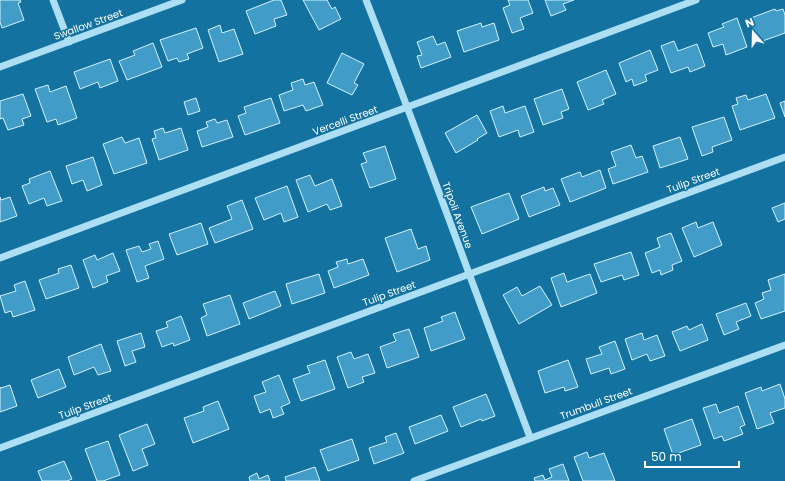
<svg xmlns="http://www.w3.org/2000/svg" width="785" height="481" viewBox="0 0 785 481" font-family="Poppins,sans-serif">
<rect width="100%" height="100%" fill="#1372a0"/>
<g fill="#419dc7" stroke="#d4f1fe">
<polygon points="0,0 20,0 21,2 18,3 24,20 2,28 0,22"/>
<polygon points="274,0 281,0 287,15 274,19 276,26 255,34 246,11"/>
<polygon points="303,0 327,0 332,9 335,7 341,19 319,30"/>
<polygon points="508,0 528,0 533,13 520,18 524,29 512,33 503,8 510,5"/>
<polygon points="545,0 574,0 563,4 566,10 551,16"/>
<polygon points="775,9 776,11 783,9 785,15 785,33 757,43 748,19"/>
<polygon points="737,18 747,47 726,55 723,44 713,47 708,33 724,27 722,24"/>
<polygon points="481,23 482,27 494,23 499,40 464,52 457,31"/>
<polygon points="220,25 222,33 234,29 243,54 219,62 208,30"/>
<polygon points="196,28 203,48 187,54 189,59 179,62 177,58 168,61 160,40"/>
<polygon points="433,36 437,45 445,42 451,57 421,68 417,56 422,55 417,42"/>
<polygon points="674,41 678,51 697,44 705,66 690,72 688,67 671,73 661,46"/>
<polygon points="153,43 162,67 127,80 119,61 135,55 133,51"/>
<polygon points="650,50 658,70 645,75 647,81 634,86 632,79 626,82 619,63"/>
<polygon points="342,53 364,64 354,83 358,85 352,95 327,83"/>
<polygon points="110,59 118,81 100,88 98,82 80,89 74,72"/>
<polygon points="606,70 616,94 602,100 604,104 588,110 577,82"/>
<polygon points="303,79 305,85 314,82 323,105 306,111 303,105 284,111 279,95 293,90 291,83"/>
<polygon points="48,85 50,92 66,86 77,118 58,125 56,119 47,122 35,89"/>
<polygon points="562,89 569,109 561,112 563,118 543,125 534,99"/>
<polygon points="23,94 31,116 22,119 24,125 8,130 3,118 0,119 0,101"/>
<polygon points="766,94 775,118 740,130 732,106 738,104 736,98 746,95 748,100"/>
<polygon points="196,98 200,111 188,115 184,102"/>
<polygon points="271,98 280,123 245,135 238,116 246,113 244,107"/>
<polygon points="785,101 785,117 780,103"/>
<polygon points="503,106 505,113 525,106 534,132 520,137 518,130 499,137 490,111"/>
<polygon points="477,115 487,133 477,139 478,140 456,153 445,133"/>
<polygon points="724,117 732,140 712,147 713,152 702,156 692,127"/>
<polygon points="215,119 217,123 227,120 233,137 202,147 197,131 208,127 206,122"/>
<polygon points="163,128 165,133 181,128 188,150 159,160 152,139 156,138 154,131"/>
<polygon points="122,137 125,143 139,138 147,163 114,174 103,144"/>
<polygon points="680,137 688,159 660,168 653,146"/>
<polygon points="631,145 636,158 642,156 648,172 613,184 608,169 616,166 611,152"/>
<polygon points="385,146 396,179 370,188 361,164 367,162 363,153"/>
<polygon points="93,157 102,185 87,191 83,180 72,184 66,166"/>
<polygon points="600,170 606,188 570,202 561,179 580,172 582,177"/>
<polygon points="50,171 62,201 47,206 44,198 29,204 22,186 30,183 29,179"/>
<polygon points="310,175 315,186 332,179 342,206 330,210 327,204 308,212 296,180"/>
<polygon points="287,186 298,217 284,222 281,213 264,220 255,198"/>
<polygon points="544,187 545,191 553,188 560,205 529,217 521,196"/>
<polygon points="509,193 519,219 482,234 471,207"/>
<polygon points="0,197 1,200 10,197 17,216 0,222"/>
<polygon points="242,200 253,229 215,243 209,228 232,219 227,206"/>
<polygon points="785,203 785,219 778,222 772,208"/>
<polygon points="696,222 698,228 713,222 722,245 694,257 682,228"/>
<polygon points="201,223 208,244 177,255 169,234"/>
<polygon points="411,229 418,249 426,246 430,260 397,272 385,238"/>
<polygon points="671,233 682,261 672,265 673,270 661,275 660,270 652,273 645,253 660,247 657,238"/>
<polygon points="158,241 164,259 145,266 149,278 137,282 126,250 139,246 142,252 151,249 149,244"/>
<polygon points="631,252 639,275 624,280 622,275 601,282 594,264"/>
<polygon points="113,253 120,271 106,276 108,282 93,288 83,260 95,255 97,260"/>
<polygon points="347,259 348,264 363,259 369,275 334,288 328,271 338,267 336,262"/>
<polygon points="71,265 79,288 46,299 39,280 59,273 58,269"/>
<polygon points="564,273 567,282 590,274 597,293 561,307 551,278"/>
<polygon points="319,274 325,293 292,304 286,284"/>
<polygon points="785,274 785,311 761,319 755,303 764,299 762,293 771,290 768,280"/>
<polygon points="25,281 35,310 13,317 11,311 5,313 0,296 16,291 14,285"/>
<polygon points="540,286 552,305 519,324 503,295 517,287 522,296"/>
<polygon points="275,291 281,306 249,319 243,303"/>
<polygon points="230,295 240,324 207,336 201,318 207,315 203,304"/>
<polygon points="746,303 751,316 736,322 739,329 724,335 716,314"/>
<polygon points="455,312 465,339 431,351 424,328 443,321 441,317"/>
<polygon points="181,316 190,340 174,346 173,343 162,347 156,331 168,327 166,322"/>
<polygon points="702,324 708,340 680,351 672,332 687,326 689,330"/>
<polygon points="409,329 419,357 387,368 380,347 396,341 393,334"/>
<polygon points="141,333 145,347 132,351 136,362 125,366 117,341"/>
<polygon points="642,333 644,340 657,335 665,356 650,361 647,354 632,360 625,339"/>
<polygon points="615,341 625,369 611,374 609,368 591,374 586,359 602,354 599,347"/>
<polygon points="101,344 111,371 98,375 94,367 74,375 68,357"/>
<polygon points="351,352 354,359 368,354 375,373 362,377 364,382 348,388 337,357"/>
<polygon points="325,360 335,389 301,401 293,379 310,373 307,366"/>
<polygon points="568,360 578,387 565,391 564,387 545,393 538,371"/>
<polygon points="59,369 66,387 38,398 31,380"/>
<polygon points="279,375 290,403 281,407 284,414 273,418 270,409 260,413 254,396 266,392 262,382"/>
<polygon points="780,384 785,399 785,408 770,413 774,423 757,429 745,393 761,387 762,391"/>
<polygon points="10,385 17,406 0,412 0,387 1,388"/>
<polygon points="486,394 495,416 482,421 481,419 461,427 453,407"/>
<polygon points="218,401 229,429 193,443 184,418 204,411 203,407"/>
<polygon points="716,404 719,413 738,406 745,425 740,427 743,434 724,441 722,436 714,439 703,408"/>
<polygon points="441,415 448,431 415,444 409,427"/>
<polygon points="692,419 701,445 673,455 664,429"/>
<polygon points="147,424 155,444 142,449 148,465 133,471 119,435"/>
<polygon points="396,433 404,453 374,464 369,448 387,442 385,437"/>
<polygon points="352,439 359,460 328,471 320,450"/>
<polygon points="108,441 120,475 103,481 97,481 85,449"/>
<polygon points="587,452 589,458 604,453 615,481 583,481 574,457"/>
<polygon points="64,461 72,479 67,481 42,481 38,471"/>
<polygon points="563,464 569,481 535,481 534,478 543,475 545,480 552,477 549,469"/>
<polygon points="315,467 320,481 286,481 285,477"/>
<polygon points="257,473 259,479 268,475 270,481 250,481 249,477"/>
</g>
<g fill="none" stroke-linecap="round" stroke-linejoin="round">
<g stroke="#acdef4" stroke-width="7">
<polyline points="53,0 69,42"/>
<path d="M366,0C423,145 475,292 530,437"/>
<polyline points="0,67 182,0"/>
<polyline points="0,258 696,0"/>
<polyline points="0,448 785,157"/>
<polyline points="414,481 785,345"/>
</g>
</g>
<g text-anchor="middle" stroke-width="3" stroke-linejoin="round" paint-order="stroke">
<g font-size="10" fill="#fff" stroke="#1372a0">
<text transform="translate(88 24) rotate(-20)" y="4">Swallow Street</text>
<text transform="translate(345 120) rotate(-20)" y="4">Vercelli Street</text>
<text transform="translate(693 180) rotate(-20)" y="4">Tulip Street</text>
<text transform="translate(458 215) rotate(70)" y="4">Tripoli Avenue</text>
<text transform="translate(389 293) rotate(-20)" y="4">Tulip Street</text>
<text transform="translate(596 403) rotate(-20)" y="4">Trumbull Street</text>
<text transform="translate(85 406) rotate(-20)" y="4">Tulip Street</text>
</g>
</g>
<g transform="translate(753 32) rotate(340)" stroke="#1372a0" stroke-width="3" paint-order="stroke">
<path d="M0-3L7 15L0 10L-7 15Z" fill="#ffffff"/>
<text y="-6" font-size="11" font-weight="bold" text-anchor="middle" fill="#ffffff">N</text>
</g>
<path d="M645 461v6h94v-6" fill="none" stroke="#ffffff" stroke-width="2"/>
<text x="651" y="461" font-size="12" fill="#ffffff" stroke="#1372a0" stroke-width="3" paint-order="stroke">50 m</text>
</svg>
